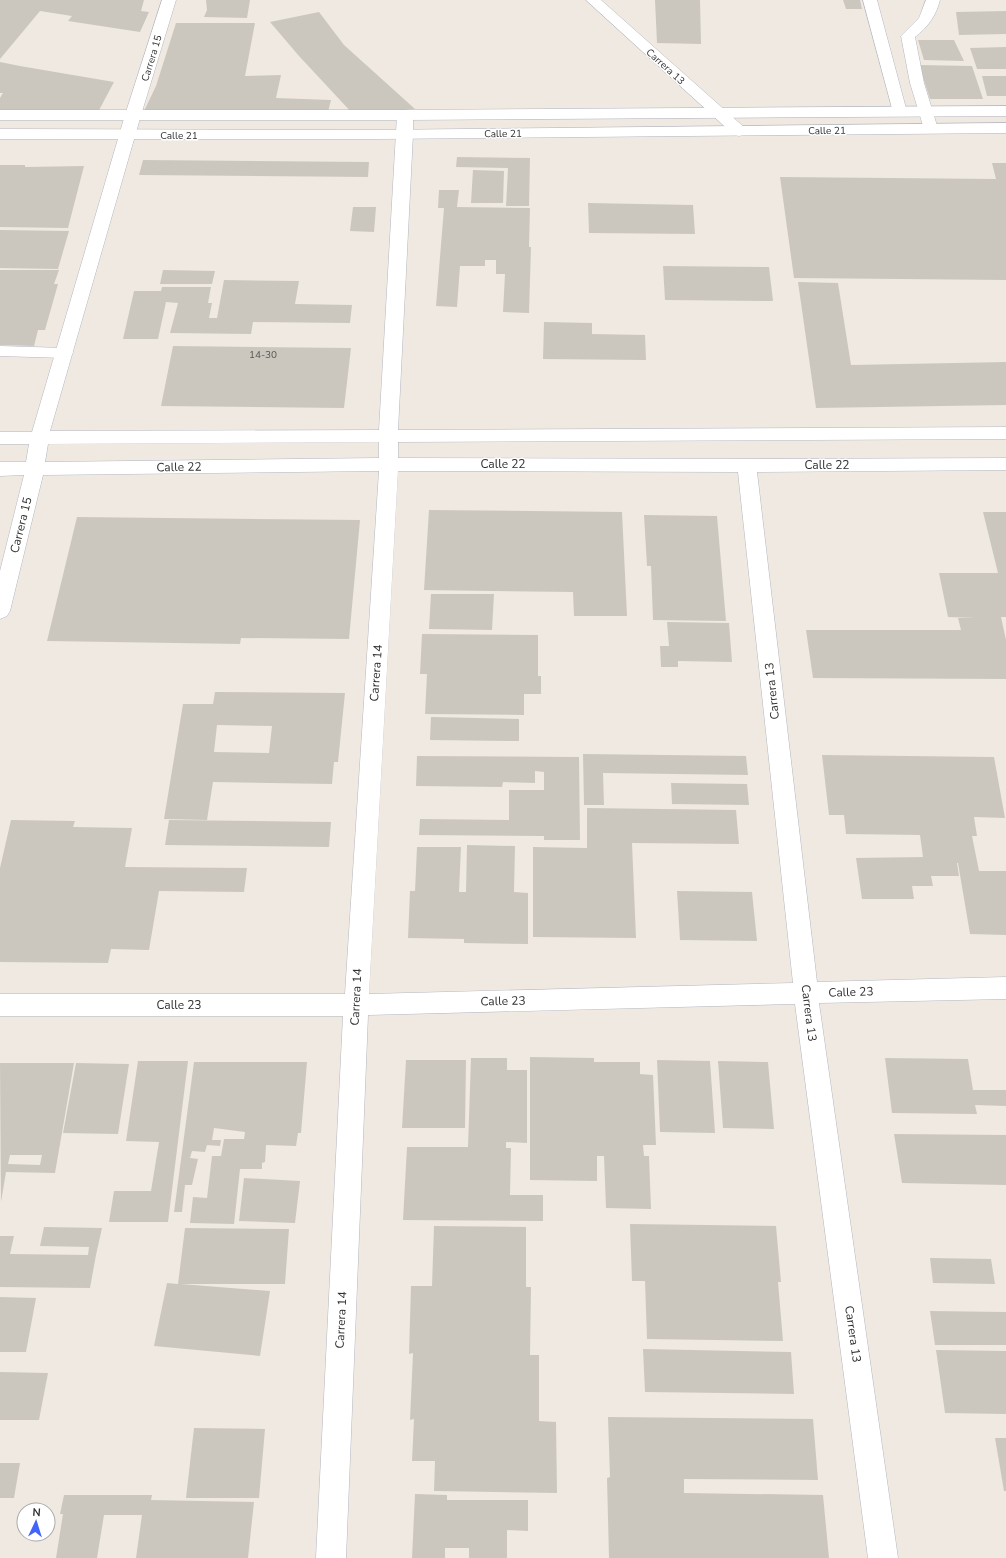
<svg xmlns="http://www.w3.org/2000/svg" width="1006" height="1558" viewBox="0 0 1006 1558" font-family="'Nunito Sans',sans-serif">
<rect width="100%" height="100%" fill="#efe9e1"/>
<g fill="#cbc7bf" fill-rule="evenodd">
<polygon points="0,0 144,0 141,11 149,12 140,32 68,21 72,16 40,11 0,59"/>
<polygon points="206,0 250,0 247,18 204,17 207,10"/>
<polygon points="655,0 700,0 701,44 657,43"/>
<polygon points="843,0 860,0 862,9 846,9"/>
<polygon points="1006,11 1006,34 959,35 956,12"/>
<polygon points="319,12 344,45 415,109 353,114 299,56 270,22"/>
<polygon points="176,23 255,23 245,76 281,75 276,98 331,100 328,112 144,111 156,86"/>
<polygon points="918,40 954,40 964,61 924,60"/>
<polygon points="1006,47 1006,69 977,69 970,48"/>
<polygon points="0,62 20,66 114,82 97,114 0,112 0,98 3,93 0,93"/>
<polygon points="919,65 972,66 983,99 930,99"/>
<polygon points="982,76 1006,76 1006,96 987,96"/>
<polygon points="457,157 530,158 529,206 506,206 508,168 456,167"/>
<polygon points="143,160 369,162 368,177 139,175"/>
<polygon points="992,163 1006,163 1006,280 794,278 780,177 996,179"/>
<polygon points="0,165 25,165 25,167 84,166 68,228 0,227"/>
<polygon points="473,170 504,171 503,203 471,203"/>
<polygon points="439,190 459,190 457,207 530,208 529,247 531,247 529,313 503,312 505,274 496,274 496,260 485,260 485,266 460,266 457,307 436,306 444,208 438,208"/>
<polygon points="588,203 693,205 695,234 589,233"/>
<polygon points="353,207 376,207 374,232 350,231"/>
<polygon points="0,230 69,231 58,269 0,268"/>
<polygon points="663,266 769,267 773,301 665,300"/>
<polygon points="0,270 59,270 54,284 58,284 45,330 38,330 34,346 0,345"/>
<polygon points="163,270 215,271 212,284 160,284"/>
<polygon points="224,280 299,281 295,304 352,305 350,323 253,322 251,334 170,333 178,303 166,302 158,339 123,339 134,291 161,291 162,287 211,287 208,303 212,303 209,318 217,318"/>
<polygon points="798,282 838,283 851,365 1006,362 1006,405 816,408"/>
<polygon points="544,322 592,323 592,334 645,335 646,360 543,359"/>
<polygon points="173,346 351,348 344,408 161,406"/>
<polygon points="429,510 622,512 627,616 574,616 573,592 424,590"/>
<polygon points="983,512 1006,512 1006,617 1001,617 1006,640 1006,679 813,678 806,630 961,630 958,618 976,618 948,617 939,573 998,573"/>
<polygon points="644,515 717,516 726,621 653,620 651,566 647,566"/>
<polygon points="77,517 360,520 349,639 241,638 240,644 47,641"/>
<polygon points="431,594 494,594 492,630 429,629"/>
<polygon points="667,622 729,623 732,662 678,661 678,667 661,667 660,646 669,646"/>
<polygon points="422,634 538,635 538,676 541,676 541,694 524,694 524,715 425,714 427,674 420,674"/>
<path d="M215,692L345,693L338,762H334L332,784L213,782L207,820L164,819L183,704H213ZM217,725L272,726L269,753L214,752Z"/>
<polygon points="431,717 519,719 519,741 430,740"/>
<polygon points="583,754 746,756 748,775 603,773 604,805 584,805"/>
<polygon points="822,755 994,757 1005,818 974,817 977,836 972,836 979,871 1006,871 1006,935 970,934 958,863 957,863 959,876 931,876 933,886 912,886 914,899 862,899 856,858 923,857 920,835 846,834 844,815 829,815"/>
<polygon points="417,756 579,757 580,840 544,840 544,836 419,835 420,819 509,820 509,790 544,790 544,772 535,771 535,783 503,782 502,787 416,786"/>
<polygon points="671,783 747,784 749,805 672,804"/>
<polygon points="587,808 736,810 739,844 632,843 636,938 533,937 533,847 587,848"/>
<polygon points="11,820 75,821 73,827 132,828 125,867 247,868 244,892 159,891 149,950 111,949 108,963 0,962 0,868"/>
<polygon points="169,820 331,822 329,847 165,845"/>
<polygon points="467,845 515,846 514,892 528,893 528,944 464,943 464,939 408,938 410,891 415,891 417,847 461,847 459,892 466,892"/>
<polygon points="677,891 752,892 757,941 680,940"/>
<polygon points="530,1057 594,1058 594,1062 640,1062 640,1074 653,1075 656,1145 643,1145 644,1156 649,1156 651,1209 606,1208 604,1156 597,1156 597,1181 530,1180"/>
<polygon points="471,1058 507,1058 507,1070 527,1070 527,1143 506,1142 506,1148 511,1148 510,1195 543,1195 543,1221 403,1220 407,1147 468,1147"/>
<polygon points="885,1058 968,1059 973,1090 1006,1090 1006,1106 975,1105 977,1114 892,1113"/>
<polygon points="406,1060 466,1060 465,1128 402,1128"/>
<polygon points="657,1060 710,1061 715,1133 660,1132"/>
<polygon points="138,1061 188,1061 168,1222 109,1222 114,1191 151,1191 159,1142 126,1141"/>
<polygon points="718,1061 768,1062 774,1129 723,1128"/>
<polygon points="194,1062 307,1062 301,1133 298,1133 296,1146 266,1145 265,1162 262,1163 262,1169 240,1169 234,1224 190,1223 193,1197 207,1198 212,1156 221,1156 224,1139 244,1139 245,1132 214,1128 212,1140 221,1140 220,1146 207,1145 205,1152 192,1151 190,1158 198,1159 192,1185 185,1185 182,1212 174,1212"/>
<path d="M0,1063H74L55,1173L6,1172L1,1202ZM10,1155H42L40,1165L8,1164Z"/>
<polygon points="76,1063 129,1064 118,1134 63,1133"/>
<polygon points="894,1134 1006,1135 1006,1185 902,1183"/>
<polygon points="244,1178 300,1181 295,1223 239,1221"/>
<polygon points="630,1224 776,1226 781,1282 778,1282 783,1341 647,1339 645,1281 632,1281"/>
<polygon points="434,1226 526,1227 526,1287 531,1287 530,1355 539,1355 539,1421 556,1422 557,1493 434,1491 435,1461 412,1461 414,1419 410,1420 413,1353 409,1354 411,1286 432,1286"/>
<polygon points="44,1227 102,1228 96,1255 90,1288 0,1287 0,1236 14,1236 10,1254 88,1255 89,1247 40,1246"/>
<polygon points="185,1228 289,1229 285,1284 181,1284 270,1291 260,1356 154,1346 167,1283 178,1284"/>
<polygon points="930,1258 991,1259 995,1284 933,1283"/>
<polygon points="0,1297 36,1298 26,1352 0,1352"/>
<polygon points="930,1311 1006,1312 1006,1345 935,1345"/>
<polygon points="643,1349 791,1352 794,1394 645,1392"/>
<polygon points="936,1350 1006,1351 1006,1414 945,1413"/>
<polygon points="0,1372 48,1373 39,1420 0,1420"/>
<polygon points="608,1417 813,1419 818,1480 684,1479 684,1493 823,1495 829,1558 609,1558 607,1478 610,1477"/>
<polygon points="194,1428 265,1429 259,1498 186,1498"/>
<polygon points="995,1438 1006,1438 1006,1491 1004,1491"/>
<polygon points="0,1463 20,1463 14,1498 0,1498"/>
<polygon points="415,1494 447,1495 447,1500 528,1500 528,1531 507,1530 507,1558 469,1558 469,1548 445,1548 445,1558 412,1558"/>
<polygon points="64,1495 152,1495 151,1500 254,1502 248,1558 136,1558 142,1515 104,1515 97,1558 56,1558 63,1514 60,1514"/>
</g>
<g fill="none" stroke-linecap="round" stroke-linejoin="round">
<defs>
<g id="lane">
<polygon points="863,0 877,0 907,112 905,115 900,116 895,115 893,112"/>
<path d="M926,0H940C936,16 928,27 915,37L924,83L938,129L936,132L931,133L926,132L924,129L910,83L901,36L919,18Z"/>
<polygon points="0,346 64,348 70,349 73,353 70,357 64,358 0,356"/>
</g>
<g id="street">
<path d="M162,0H176L141,115L50,431L379,430L397,115L400,112L405,110L410,112L413,115V134L398,430L1006,427V439L398,442V458L747,459L1006,458V470L757,472L817,982L1006,977V999L819,1003L898,1558H868L795,1004L368,1015L346,1558H316L343,1016H0V994H345L379,471L43,475L10,611L7,616L0,619V571L24,475L0,476V462H26L29,444H0V432H32L125,115ZM379,442V458L45,462L48,444ZM398,471L738,472L793,983L369,994Z"/>
<polygon points="586,0 601,0 745,128 747,131 745,134 739,136 733,134"/>
</g>
<g id="secondary">
<polygon points="1006,106 1006,116 405,120 0,120 0,110 405,110"/>
<polygon points="1006,123 1006,133 377,139 0,139 0,129 377,130"/>
</g>
</defs>
<use href="#lane" stroke="#b4b7c1" stroke-width="1"/>
<use href="#street" stroke="#b4b7c1" stroke-width="1"/>
<use href="#secondary" stroke="#b4b7c1" stroke-width="1"/>
<use href="#lane" fill="#fff" fill-rule="evenodd"/>
<use href="#street" fill="#fff" fill-rule="evenodd"/>
<use href="#secondary" fill="#fff" fill-rule="evenodd"/>
</g>
<g text-anchor="middle" stroke-width="3" stroke-linejoin="round" paint-order="stroke">
<g font-size="10" fill="#2e2e2e" stroke="#fff">
<text transform="translate(151 58) rotate(-73)" y="4">Carrera 15</text>
<text transform="translate(666 66) rotate(42)" y="4">Carrera 13</text>
<text transform="translate(827 130) rotate(-1)" y="4">Calle 21</text>
<text transform="translate(503 133) rotate(-1)" y="4">Calle 21</text>
<text x="179" y="139">Calle 21</text>
</g>
<g font-size="10" fill="#555452">
<text x="263" y="358">14-30</text>
</g>
<g font-size="12" fill="#2e2e2e" stroke="#fff">
<text x="503" y="468">Calle 22</text>
<text x="827" y="469">Calle 22</text>
<text transform="translate(179 467) rotate(-1)" y="4">Calle 22</text>
<text transform="translate(21 525) rotate(-76)" y="4">Carrera 15</text>
<text transform="translate(376 673) rotate(-86)" y="4">Carrera 14</text>
<text transform="translate(772 691) rotate(-96)" y="4">Carrera 13</text>
<text transform="translate(851 992) rotate(-2)" y="4">Calle 23</text>
<text transform="translate(356 997) rotate(-87)" y="4">Carrera 14</text>
<text transform="translate(503 1001) rotate(-1)" y="4">Calle 23</text>
<text x="179" y="1009">Calle 23</text>
<text transform="translate(809 1013) rotate(83)" y="4">Carrera 13</text>
<text transform="translate(341 1320) rotate(-87)" y="4">Carrera 14</text>
<text transform="translate(853 1334) rotate(82)" y="4">Carrera 13</text>
</g>
</g>
<g transform="translate(36 1522) rotate(4)"><circle r="19" fill="#ffffff" stroke="#ababab"/>
<path d="M0-3L7 15L0 10L-7 15Z" fill="#4264fb"/>
<text y="-6" font-size="11" font-weight="bold" text-anchor="middle" fill="#2e2e2e">N</text>
</g>
</svg>
